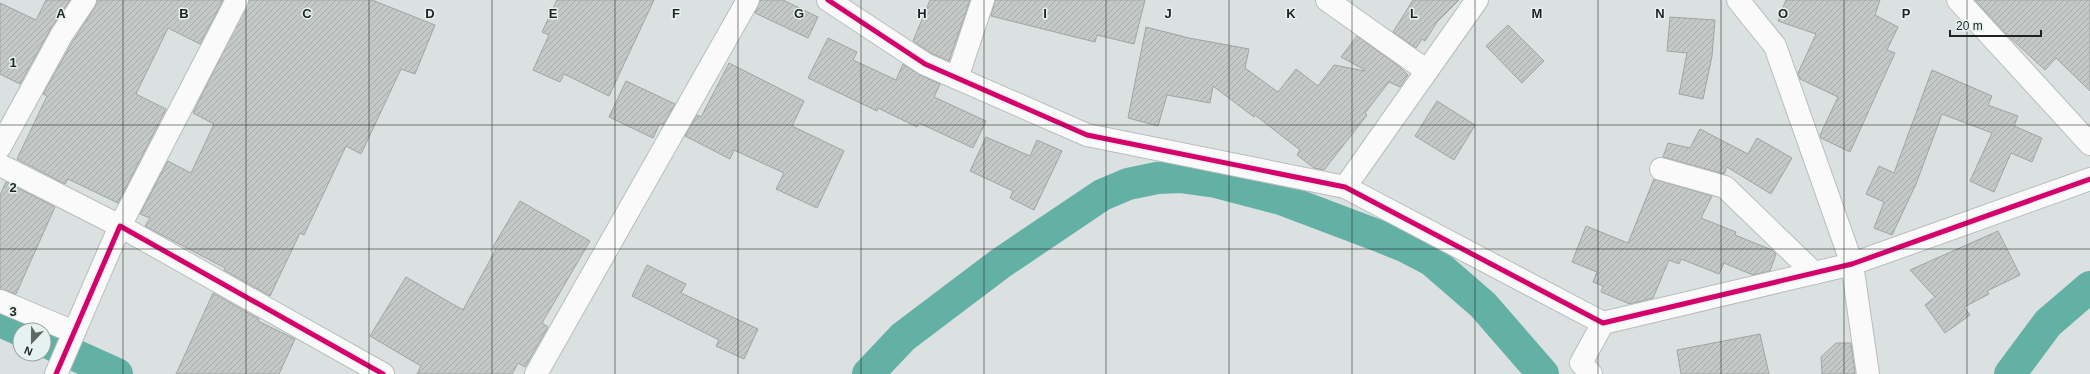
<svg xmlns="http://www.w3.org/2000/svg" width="2090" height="374" viewBox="0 0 2090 374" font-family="Arial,sans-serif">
<defs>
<pattern id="building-hatch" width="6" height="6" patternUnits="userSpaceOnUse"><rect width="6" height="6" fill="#c4c9c8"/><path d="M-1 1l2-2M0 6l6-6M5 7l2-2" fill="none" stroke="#a8acac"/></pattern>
</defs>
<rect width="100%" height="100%" fill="#dbe1e0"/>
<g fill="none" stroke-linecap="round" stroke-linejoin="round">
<g stroke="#63b0a4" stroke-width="32">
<polyline points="0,321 20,330"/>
<polyline points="44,341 117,374"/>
<polyline points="868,374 903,337 940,309 1001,263 1102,195 1128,184 1157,178 1180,177 1216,182 1281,199 1379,236 1406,247 1431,260 1483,305 1543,374"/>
<polyline points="2010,374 2048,323 2090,287"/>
</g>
</g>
<g fill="url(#building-hatch)" stroke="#a0a4a4">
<polygon points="46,0 70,0 51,28 20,84 0,74 0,3 36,20"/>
<polygon points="97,0 223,0 200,44 168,28 136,94 166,109 118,203 68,179 65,184 17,159 47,96 43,94 73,41 95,7"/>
<polygon points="249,0 372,0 435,25 415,74 401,69 361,154 346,146 304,235 300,233 270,296 224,270 225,268 145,226 150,218 140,214 168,161 191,173 214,124 193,113"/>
<polygon points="557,0 654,0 609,96 564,74 560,82 533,70 549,35 542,32"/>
<polygon points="760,0 783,0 818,17 808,38 755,13"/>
<polygon points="930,0 970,0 949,61 931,53 913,41"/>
<polygon points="995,0 1145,0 1134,44 1097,35 1095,42 991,16"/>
<polygon points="1413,0 1459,0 1437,22 1425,41 1422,39 1416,48 1393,32"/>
<polygon points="1786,0 1880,0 1875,15 1898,27 1887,50 1895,53 1850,152 1821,138 1820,135 1838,97 1800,79 1798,73 1816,34 1778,21"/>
<polygon points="1975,0 2090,0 2090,91 2056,58 2045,70 2007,35"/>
<polygon points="1670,17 1715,20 1712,56 1703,99 1679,94 1687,53 1667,51"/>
<polygon points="1508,25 1544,61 1522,83 1486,46"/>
<polygon points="1146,27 1189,38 1249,49 1245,68 1278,92 1296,69 1318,86 1334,65 1365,71 1365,70 1341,57 1357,36 1400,67 1408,75 1400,87 1389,82 1365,113 1367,115 1324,170 1314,168 1297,155 1300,150 1255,115 1254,117 1213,86 1210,103 1167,95 1158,126 1128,118"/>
<polygon points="828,38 857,52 853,60 896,80 903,64 920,75 940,84 934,97 986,121 973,148 919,123 917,127 878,108 877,111 808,78"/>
<polygon points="729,63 804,101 792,126 844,151 817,208 776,189 784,173 734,150 730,159 685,136 697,115 701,117"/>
<polygon points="1932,70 1992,96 1988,105 2018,116 2014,126 2042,138 2032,162 2011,153 1994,192 1970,181 1992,133 1942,114 1916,184 1892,235 1874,228 1884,202 1866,194 1879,166 1894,173"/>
<polygon points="626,81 675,104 663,125 660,123 653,138 609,117"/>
<polygon points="1437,101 1475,125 1454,160 1415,136"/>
<polygon points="1700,129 1748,154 1757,138 1792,158 1771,194 1727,167 1724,174 1663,157 1668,143 1690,148"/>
<polygon points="986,137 1030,156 1037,140 1062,151 1034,210 1010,198 1013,191 970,171"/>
<polygon points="1654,179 1712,196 1701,218 1736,232 1735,235 1772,250 1776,254 1770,271 1753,275 1724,263 1719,274 1681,259 1679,264 1669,260 1653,298 1630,304 1601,292 1603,286 1593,282 1597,272 1572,262 1586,226 1628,243"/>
<polygon points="6,182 55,207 16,294 0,289 0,195"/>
<polygon points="520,201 590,241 542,323 548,327 525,367 518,363 512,374 417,374 421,366 370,336 406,277 463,310 496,249 493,247"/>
<polygon points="1998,231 2020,275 1987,291 1989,294 1964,307 1970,315 1945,333 1925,305 1935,297 1910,270"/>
<polygon points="647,265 686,284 681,293 758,329 744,359 716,346 719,340 632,296"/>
<polygon points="213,293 259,319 258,321 295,339 279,374 176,374"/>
<polygon points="1760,334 1769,374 1681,374 1677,350"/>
<polygon points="1836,343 1851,343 1855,374 1822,374 1821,357"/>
</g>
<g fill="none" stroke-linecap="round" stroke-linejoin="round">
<defs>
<g id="street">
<polyline points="828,0 925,64 1087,135 1345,187 1603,323 1852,264 2090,179"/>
<polyline points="1327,0 1427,71"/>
<polyline points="1738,0 1775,46 1852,264 1868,374"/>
<polyline points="1958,0 2090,144"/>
<polyline points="957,78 983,0"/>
<polyline points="0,147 62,34 85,0"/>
<polyline points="0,165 120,226 237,0"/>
<polyline points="1661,169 1725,187 1814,273"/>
<polyline points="1345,187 1477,0"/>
<polyline points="0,301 74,332"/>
<polyline points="56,374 120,226 383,374"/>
<polyline points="536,374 748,0"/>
<polyline points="1591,374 1581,363 1603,323"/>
</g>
</defs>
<use href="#street" stroke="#b9bdbd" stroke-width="24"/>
<use href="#street" stroke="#fafafa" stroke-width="22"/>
<defs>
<g id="cycleway">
<polyline points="828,0 925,64 1087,135 1345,187 1603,323 1852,264 2090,179"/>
<polyline points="56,374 120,226 383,374"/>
</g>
</defs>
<use href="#cycleway" stroke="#e5f2ef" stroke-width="8"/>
<use href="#cycleway" stroke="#d6006c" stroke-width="5"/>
</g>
<path fill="none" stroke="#1e2322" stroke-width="1" stroke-opacity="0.55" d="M123,0V374M246,0V374M369,0V374M492,0V374M615,0V374M738,0V374M861,0V374M984,0V374M1106,0V374M1229,0V374M1352,0V374M1475,0V374M1598,0V374M1721,0V374M1844,0V374M1967,0V374M0,125H2090M0,249H2090"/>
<g font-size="13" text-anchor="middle" font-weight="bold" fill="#1e2322" stroke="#e5f2ef" stroke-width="3" stroke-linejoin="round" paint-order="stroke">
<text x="61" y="18">A</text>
<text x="184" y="18">B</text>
<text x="307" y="18">C</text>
<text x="430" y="18">D</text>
<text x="553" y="18">E</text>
<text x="676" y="18">F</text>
<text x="799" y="18">G</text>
<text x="922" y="18">H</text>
<text x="1045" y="18">I</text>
<text x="1168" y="18">J</text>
<text x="1291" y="18">K</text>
<text x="1414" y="18">L</text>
<text x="1537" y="18">M</text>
<text x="1660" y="18">N</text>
<text x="1783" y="18">O</text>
<text x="1906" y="18">P</text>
<text x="13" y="67">1</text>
<text x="13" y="192">2</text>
<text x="13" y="316">3</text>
</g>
<g transform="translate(32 342) rotate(202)"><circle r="19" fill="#e5f2ef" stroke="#959f9d"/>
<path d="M0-3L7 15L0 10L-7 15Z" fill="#606664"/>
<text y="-6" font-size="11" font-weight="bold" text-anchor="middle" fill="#1e2322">N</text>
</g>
<path d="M1950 30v6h91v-6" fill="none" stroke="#1e2322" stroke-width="2"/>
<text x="1956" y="30" font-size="12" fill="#1e2322" stroke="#e5f2ef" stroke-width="3" paint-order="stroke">20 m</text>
</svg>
